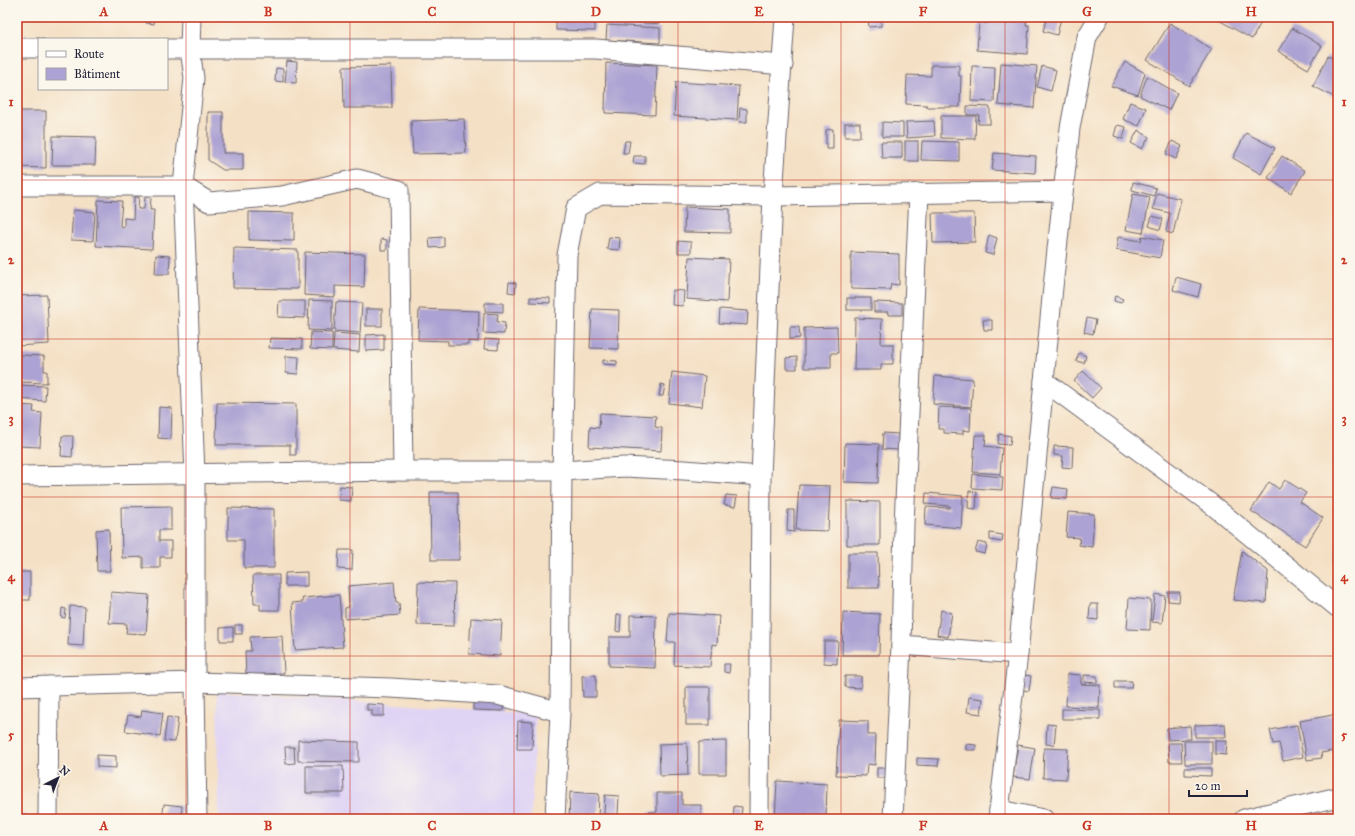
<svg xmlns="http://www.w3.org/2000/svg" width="1355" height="836" viewBox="0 0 1355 836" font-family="'IM FELL Great Primer',serif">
<rect width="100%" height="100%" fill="#fbf7ec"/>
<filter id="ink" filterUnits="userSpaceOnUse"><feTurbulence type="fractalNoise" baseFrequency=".025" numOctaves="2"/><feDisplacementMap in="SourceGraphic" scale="8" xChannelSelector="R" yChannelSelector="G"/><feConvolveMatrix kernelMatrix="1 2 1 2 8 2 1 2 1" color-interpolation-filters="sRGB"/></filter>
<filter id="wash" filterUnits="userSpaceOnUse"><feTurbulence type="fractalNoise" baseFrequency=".012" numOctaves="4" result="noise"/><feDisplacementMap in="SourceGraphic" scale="16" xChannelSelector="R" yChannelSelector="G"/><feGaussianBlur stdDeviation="0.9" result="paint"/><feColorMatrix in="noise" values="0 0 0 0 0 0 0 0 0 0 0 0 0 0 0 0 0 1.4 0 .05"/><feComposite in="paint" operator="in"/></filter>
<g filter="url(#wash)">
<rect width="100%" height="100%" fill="#f4e0c4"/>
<polygon fill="#e0d4f4" points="217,691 536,714 531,819 219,819"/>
<g id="blocks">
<g fill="#aca2d3">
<polygon points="146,17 154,17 154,24 146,23"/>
<polygon points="556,17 595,17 595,31 556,30"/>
<polygon points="602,17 660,17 659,24 602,20"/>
<polygon points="868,17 881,17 881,26 869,27"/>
<polygon points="987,17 1027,17 1026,25 1029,25 1027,54 977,50 979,22 987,23"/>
<polygon points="1047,17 1061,18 1057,35 1043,31"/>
<polygon points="1218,17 1264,17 1252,39 1217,19"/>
<polygon points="1170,23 1212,49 1189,86 1147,60"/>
<polygon points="607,25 660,28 660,43 606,40"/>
<polygon points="1292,28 1322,46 1308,69 1278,51"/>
<polygon points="1328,56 1338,61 1338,99 1313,86"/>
<polygon points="287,61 297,62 296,83 285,82"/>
<polygon points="1125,62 1145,73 1138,95 1111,86"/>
<polygon points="606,63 657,65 655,115 605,113"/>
<polygon points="1001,63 1037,66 1034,108 998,105"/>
<polygon points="931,65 959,65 959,76 961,76 960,107 927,107 927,105 906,104 907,75 931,76"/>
<polygon points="391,66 392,108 344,108 343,67"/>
<polygon points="972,66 995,67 994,102 971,101"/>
<polygon points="1042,66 1056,70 1051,91 1037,87"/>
<polygon points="276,68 283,69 283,82 275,81"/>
<polygon points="1147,76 1177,93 1169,110 1140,96"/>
<polygon points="676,82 739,86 737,120 674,116"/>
<polygon points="1130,102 1146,108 1139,126 1123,119"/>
<polygon points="967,106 990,107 990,124 978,124 979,115 967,115"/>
<polygon points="740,108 747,109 747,122 739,122"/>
<polygon points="17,111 46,111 46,168 17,167"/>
<polygon points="208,112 223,112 223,153 243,153 243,170 223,170 208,160"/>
<polygon points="941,116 976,116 975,139 941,138"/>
<polygon points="464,119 466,153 413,154 411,121"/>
<polygon points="934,121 935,136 907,138 906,122"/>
<polygon points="882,122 903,123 903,137 882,137"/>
<rect x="845" y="123" width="15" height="14"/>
<polygon points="1117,125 1126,127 1123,139 1114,136"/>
<polygon points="833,129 833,149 826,149 826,130"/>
<polygon points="1138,130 1149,137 1142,149 1131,143"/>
<polygon points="1246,133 1275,148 1261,174 1233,158"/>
<polygon points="53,136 96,137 95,165 52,165"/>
<polygon points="625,141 630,141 628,153 623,153"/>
<rect x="905" y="141" width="13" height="20"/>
<polygon points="922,141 959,142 959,161 921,160"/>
<polygon points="1172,141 1182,146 1176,159 1166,154"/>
<polygon points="881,142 902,142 902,158 882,158"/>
<polygon points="994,153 1036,156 1035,173 992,170"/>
<polygon points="634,156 645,156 645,164 633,163"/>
<polygon points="1282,156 1305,171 1291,193 1268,178"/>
<polygon points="1133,182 1156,188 1154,196 1132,190"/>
<polygon points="1157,193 1181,199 1173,234 1166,232 1170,213 1153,209"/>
<polygon points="1133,194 1150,197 1143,233 1126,230"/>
<polygon points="134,197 139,197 138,209 144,209 145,197 151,198 150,210 154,210 152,249 96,246 98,200 122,201 120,226 124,227 124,218 133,219"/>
<polygon points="685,207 730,209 730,233 684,232"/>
<polygon points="73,210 95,212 93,241 71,240"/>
<polygon points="249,212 294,213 294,241 249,240"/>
<polygon points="932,213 974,213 975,242 933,243"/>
<polygon points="1152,216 1163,219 1160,230 1149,226"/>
<polygon points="989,235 997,238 993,255 985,253"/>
<polygon points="1142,236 1163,240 1160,258 1116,250 1118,237 1141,241"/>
<polygon points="444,237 444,247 430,248 429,238"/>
<polygon points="609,237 620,238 619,250 607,249"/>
<polygon points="381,239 387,240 387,250 381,250"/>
<polygon points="678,241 691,242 691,253 678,253"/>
<polygon points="234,248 298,250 298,289 233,288"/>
<polygon points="305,252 365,254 364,287 335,286 335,297 304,295"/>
<polygon points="851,252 899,254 899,285 891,284 890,290 851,289"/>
<polygon points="156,255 170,256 169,274 155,274"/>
<polygon points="689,257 729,259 727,302 687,299"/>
<polygon points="1176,277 1201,284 1198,297 1173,290"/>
<polygon points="509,282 516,283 515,293 508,292"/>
<polygon points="673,290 684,291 683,306 672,305"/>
<polygon points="47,295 49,344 17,346 17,296"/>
<polygon points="1115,296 1123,299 1121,303 1114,301"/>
<polygon points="530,297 550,298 550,303 530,302"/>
<rect x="847" y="298" width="24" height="12"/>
<polygon points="309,300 332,301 332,331 308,330"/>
<polygon points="279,301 305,301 305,318 278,317"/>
<polygon points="336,302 362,303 360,333 334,331"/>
<polygon points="874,302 902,303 902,315 888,315 888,312 874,312"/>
<polygon points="485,303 503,303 503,312 485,311"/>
<rect x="366" y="309" width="16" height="17"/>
<polygon points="419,309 479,311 478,342 468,341 468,345 448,345 448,341 418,340"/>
<polygon points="592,309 619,310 618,349 590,348"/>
<polygon points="720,309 748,311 747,325 719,323"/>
<polygon points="484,313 498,314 497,322 505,323 504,334 483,333"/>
<polygon points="855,318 882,319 881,344 893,344 893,364 881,364 881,370 854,370"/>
<polygon points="1087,318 1096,320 1093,334 1084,332"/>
<polygon points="983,320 992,320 992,330 984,330"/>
<polygon points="790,327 799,327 800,338 790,339"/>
<polygon points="837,327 838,353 831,353 831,368 804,368 804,328"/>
<polygon points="311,332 332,333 332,350 310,349"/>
<polygon points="334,333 360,335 359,352 333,350"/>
<polygon points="384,334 384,350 366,351 366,335"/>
<polygon points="270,338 302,339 302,349 269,348"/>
<polygon points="485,339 499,340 498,350 484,349"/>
<polygon points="1079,353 1086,356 1084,363 1076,361"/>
<polygon points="20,355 44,356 44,371 47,371 47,383 17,382 17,360 20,360"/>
<polygon points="286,356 299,357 298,374 286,373"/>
<polygon points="797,357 797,369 786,369 786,358"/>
<polygon points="603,360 617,361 617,365 603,364"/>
<polygon points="1083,371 1101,388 1092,398 1074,381"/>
<polygon points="672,372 705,376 702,407 669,403"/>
<polygon points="935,376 973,379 971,407 933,404"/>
<polygon points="661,384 665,385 663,396 659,396"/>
<polygon points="17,385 46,386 45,401 17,399"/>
<polygon points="217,403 296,404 296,455 290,455 290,445 216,445"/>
<polygon points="17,405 34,406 33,412 42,413 40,447 17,446"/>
<polygon points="159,407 172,408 171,439 158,438"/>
<polygon points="939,407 971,408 970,431 963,430 963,434 944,433 944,429 938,429"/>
<polygon points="600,413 656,416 655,427 662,428 661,451 589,447 590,427 599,428"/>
<polygon points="883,433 898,434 898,450 882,449"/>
<polygon points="999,434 1011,436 1010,445 998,444"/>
<polygon points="975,435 986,435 985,446 1002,448 1000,474 973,472"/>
<polygon points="62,436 73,436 72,457 61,456"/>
<polygon points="845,443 879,444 878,483 844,482"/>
<polygon points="1054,446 1073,447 1072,468 1062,467 1063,456 1054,455"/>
<polygon points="973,474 1003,477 1002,490 972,488"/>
<polygon points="1285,480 1306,493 1300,502 1323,518 1305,546 1251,511 1269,482 1279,489"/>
<polygon points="799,485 830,486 828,531 796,530"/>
<polygon points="340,486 352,487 351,501 339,500"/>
<polygon points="1053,487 1068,489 1067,499 1051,498"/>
<polygon points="969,491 977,492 976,509 968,508"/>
<polygon points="430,492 458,492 459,560 431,560"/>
<polygon points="926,493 963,496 961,528 925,525 926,507 950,508 950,506 925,504"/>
<polygon points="726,495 737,496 735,507 724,505"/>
<polygon points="847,501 880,502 880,545 847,545"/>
<polygon points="171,506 171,530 159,530 159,541 171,541 171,557 160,557 160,568 143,568 143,557 122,558 121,507"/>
<polygon points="228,508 274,509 274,568 244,568 244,540 228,540"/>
<polygon points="788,510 794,510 794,532 787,531"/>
<polygon points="1068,512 1094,514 1092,547 1079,545 1080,538 1066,537"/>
<polygon points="109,529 110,571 97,571 96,530"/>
<polygon points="990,533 1003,535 1002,542 990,540"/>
<polygon points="978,542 987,544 985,554 975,552"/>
<polygon points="1337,548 1338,548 1338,585 1333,582"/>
<polygon points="339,550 353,550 352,570 338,569"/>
<polygon points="1242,551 1268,571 1266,603 1233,600"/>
<polygon points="848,553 878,553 879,588 848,588"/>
<rect x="17" y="572" width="13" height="28"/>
<polygon points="307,572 307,586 285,586 285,573"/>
<polygon points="253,575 279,575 279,610 260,610 260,604 254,604"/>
<polygon points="394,582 396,603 399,603 400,615 345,619 345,608 349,607 348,586"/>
<polygon points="418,582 455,583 454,626 417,625"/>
<polygon points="111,592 149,595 146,634 126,633 127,624 109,623"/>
<polygon points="1168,592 1180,592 1179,602 1168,601"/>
<polygon points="1155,594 1165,596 1162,623 1152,622"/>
<polygon points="339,595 343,647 295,650 292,603 303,602 302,598"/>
<polygon points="1129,598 1151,600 1150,630 1127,629"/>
<polygon points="1090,604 1098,604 1098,620 1089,619"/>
<polygon points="70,606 85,607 83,646 68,645"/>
<polygon points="62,608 66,609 65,618 61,617"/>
<polygon points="941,610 952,613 948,637 937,635"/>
<polygon points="843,612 880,614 879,655 842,655"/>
<polygon points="669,613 719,616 717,645 712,644 710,667 674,665 675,642 667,642"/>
<polygon points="617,614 621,615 620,632 616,631"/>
<polygon points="630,615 656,616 655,668 609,666 609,637 630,637"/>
<polygon points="471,618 502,620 500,656 469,654"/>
<rect x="235" y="625" width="7" height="9"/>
<polygon points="233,627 233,641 220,641 220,628"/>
<polygon points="282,636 284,673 246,675 245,651 251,651 250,637"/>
<polygon points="824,641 838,641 837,664 824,663"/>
<polygon points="724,664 730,664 729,673 724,672"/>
<polygon points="1067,674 1081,675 1081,684 1100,685 1099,708 1066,706"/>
<polygon points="596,675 596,697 583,697 582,676"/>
<polygon points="1024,675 1031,676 1029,691 1023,690"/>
<polygon points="1084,675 1097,676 1097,683 1084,682"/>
<polygon points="845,676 861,676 861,688 845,687"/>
<polygon points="1115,681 1132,681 1131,688 1115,688"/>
<rect x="686" y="687" width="24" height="38"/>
<polygon points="969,697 983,699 981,714 967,712"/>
<polygon points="473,699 504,700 503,711 473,710"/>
<polygon points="367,704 384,705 384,716 372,716 372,710 367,710"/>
<polygon points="1062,709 1100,710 1100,719 1062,719"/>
<polygon points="142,710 163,713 160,736 125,731 128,715 141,717"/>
<polygon points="1338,714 1338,750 1321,753 1322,758 1307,760 1300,721"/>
<polygon points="167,717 178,718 175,742 164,741"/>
<polygon points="839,720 868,721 868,735 876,735 875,765 867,764 866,776 836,775"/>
<polygon points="518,721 533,722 532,749 517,749"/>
<polygon points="1047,724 1056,725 1054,745 1046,744"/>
<polygon points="1225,724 1226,737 1195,737 1195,725"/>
<polygon points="1297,725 1303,757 1283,761 1279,743 1273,744 1270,730"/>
<polygon points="1190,726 1191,739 1168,740 1167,728"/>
<polygon points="298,740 359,742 359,762 298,761"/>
<polygon points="726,741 726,774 699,774 699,742"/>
<polygon points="1184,741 1212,741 1212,764 1185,764"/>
<polygon points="1215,741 1227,741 1226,755 1215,754"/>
<polygon points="687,743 688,775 660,776 659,744"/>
<polygon points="1168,743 1181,743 1182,762 1169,762"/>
<polygon points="966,744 976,745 976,750 966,750"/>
<polygon points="1018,745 1035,748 1030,779 1013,777"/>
<polygon points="285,747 294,747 295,763 286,764"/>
<polygon points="1044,748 1068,749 1066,779 1043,778"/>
<polygon points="97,755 116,756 116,768 97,767"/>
<polygon points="917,758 939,759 938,766 917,765"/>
<polygon points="306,766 343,766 344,793 306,793"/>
<rect x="877" y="768" width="12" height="10"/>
<polygon points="1185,768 1211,768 1211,776 1185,775"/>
<polygon points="777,781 827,784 826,819 775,819"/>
<polygon points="570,792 599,794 598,819 569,819"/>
<polygon points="657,793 682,793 682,805 701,805 701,819 649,819 649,812 657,812"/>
<polygon points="605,795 619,796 618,815 604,814"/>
<polygon points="164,804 182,806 181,819 162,819"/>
<polygon points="734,806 742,807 741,819 733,819"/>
<polygon points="17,814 26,815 26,819 17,819"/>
<polygon points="1338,814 1338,819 1312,819 1312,818"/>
</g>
</g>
</g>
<g filter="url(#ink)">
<use href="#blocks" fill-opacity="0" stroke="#6c646b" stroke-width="1"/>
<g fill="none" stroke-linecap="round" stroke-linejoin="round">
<defs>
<g id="minor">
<polyline points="191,17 190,49 194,78 183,186 195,473 195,682 197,819"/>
<polyline points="17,48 39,48"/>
<polyline points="167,49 596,49 783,65"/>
<polyline points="17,186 183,186 209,202 282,196 357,179 399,190 403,471"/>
<polyline points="1044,381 1211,504 1338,608"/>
<polyline points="17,476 403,471 562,471 624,467 684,470 761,476"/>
<polyline points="901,645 1018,654"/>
<polyline points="17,687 195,682 391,688 498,695 560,712"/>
<polyline points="999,810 1044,819"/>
<polyline points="48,819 49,686"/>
<polyline points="555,819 560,712 562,471 567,255 576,208 600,194 773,196 1063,191"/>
<polyline points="759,819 761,476 773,196 785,17"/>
<polyline points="893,819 901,645 904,524 919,193"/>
<polyline points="998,819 1018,654 1053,287 1070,128 1087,37 1099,17"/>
<polyline points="1244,819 1338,797"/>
</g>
</defs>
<use href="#minor" stroke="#6c646b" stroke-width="21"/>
<use href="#minor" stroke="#fff" stroke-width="19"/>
</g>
</g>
<path fill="none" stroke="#c8321e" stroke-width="1" stroke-opacity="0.55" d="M186,17V819M350,17V819M514,17V819M678,17V819M841,17V819M1005,17V819M1169,17V819M17,180H1338M17,339H1338M17,497H1338M17,656H1338"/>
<rect width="1355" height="836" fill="none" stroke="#fbf7ec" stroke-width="44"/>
<rect x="38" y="38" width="130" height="52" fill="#fbf7ec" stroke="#a4a2a5"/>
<rect x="46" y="51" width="20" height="6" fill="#ffffff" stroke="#a4a2a5"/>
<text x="74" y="58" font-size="12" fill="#22223b">Route</text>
<rect x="46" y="68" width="20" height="12" fill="#aca2d3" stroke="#a4a2a5"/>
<text x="74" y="78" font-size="12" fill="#22223b">Bâtiment</text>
<g transform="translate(58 778) rotate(42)" stroke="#fbf7ec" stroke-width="3" paint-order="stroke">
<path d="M0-3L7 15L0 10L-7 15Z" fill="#22223b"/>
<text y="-6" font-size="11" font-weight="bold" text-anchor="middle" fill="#22223b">N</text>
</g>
<path d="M1189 790v6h58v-6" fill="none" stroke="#22223b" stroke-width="2"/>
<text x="1195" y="790" font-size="12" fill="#22223b" stroke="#fbf7ec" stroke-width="3" paint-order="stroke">20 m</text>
<rect x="22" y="22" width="1311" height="792" fill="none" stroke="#c8321e" stroke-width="1.5"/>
<g font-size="13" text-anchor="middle" font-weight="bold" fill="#c8321e">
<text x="104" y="16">A</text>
<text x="268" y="16">B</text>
<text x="432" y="16">C</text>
<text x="596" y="16">D</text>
<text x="759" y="16">E</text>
<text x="923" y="16">F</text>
<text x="1087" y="16">G</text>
<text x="1251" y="16">H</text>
<text x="11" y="106">1</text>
<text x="1344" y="106">1</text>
<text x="11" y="264">2</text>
<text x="1344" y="264">2</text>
<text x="11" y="423">3</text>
<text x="1344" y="423">3</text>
<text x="11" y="581">4</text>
<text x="1344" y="581">4</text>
<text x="11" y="739">5</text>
<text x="1344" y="739">5</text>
<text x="104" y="830">A</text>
<text x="268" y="830">B</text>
<text x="432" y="830">C</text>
<text x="596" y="830">D</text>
<text x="759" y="830">E</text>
<text x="923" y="830">F</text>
<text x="1087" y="830">G</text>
<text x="1251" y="830">H</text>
</g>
</svg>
